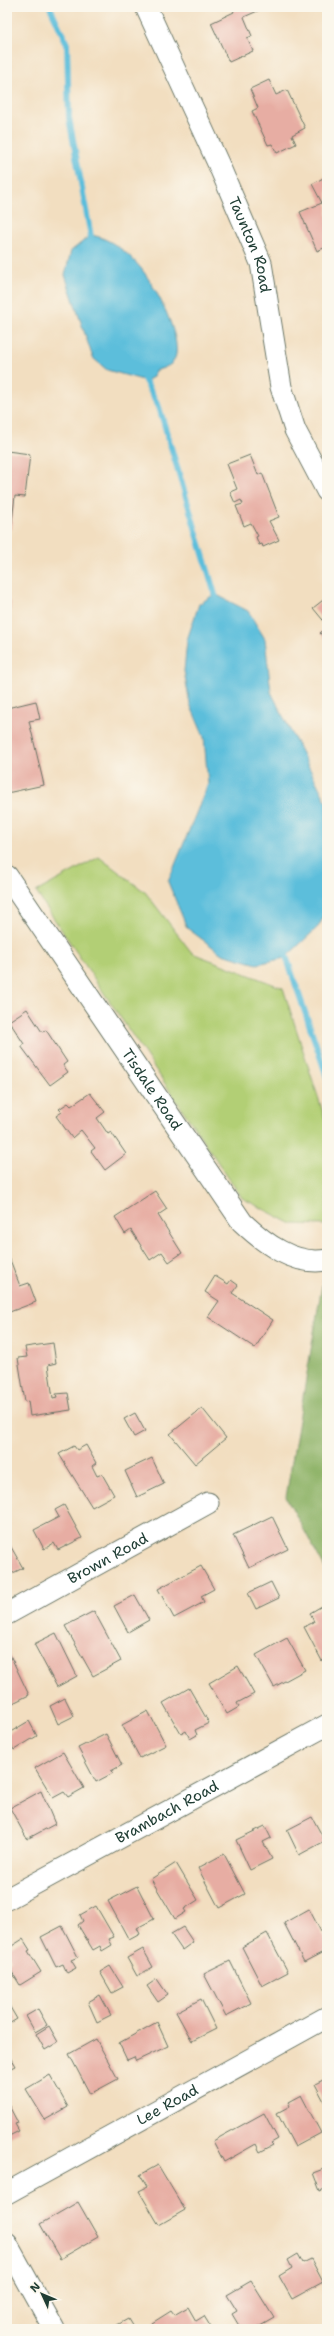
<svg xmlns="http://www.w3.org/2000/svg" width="334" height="2336" viewBox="0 0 334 2336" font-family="'Shantell Sans',sans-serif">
<rect width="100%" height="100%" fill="#fbf7ec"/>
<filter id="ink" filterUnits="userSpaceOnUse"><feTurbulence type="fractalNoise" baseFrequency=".025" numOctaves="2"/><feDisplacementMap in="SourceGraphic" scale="8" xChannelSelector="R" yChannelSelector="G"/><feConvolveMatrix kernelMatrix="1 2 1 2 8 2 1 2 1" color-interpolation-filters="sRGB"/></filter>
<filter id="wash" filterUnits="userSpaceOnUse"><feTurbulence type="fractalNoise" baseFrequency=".012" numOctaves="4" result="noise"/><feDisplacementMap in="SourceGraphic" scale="16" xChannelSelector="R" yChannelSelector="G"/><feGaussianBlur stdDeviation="0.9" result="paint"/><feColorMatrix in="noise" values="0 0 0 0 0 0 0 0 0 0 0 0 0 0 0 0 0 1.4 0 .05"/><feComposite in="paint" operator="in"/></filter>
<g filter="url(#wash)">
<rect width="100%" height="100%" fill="#f2dec0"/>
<polygon fill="#b2cf75" stroke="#688654" points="99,857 145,892 192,953 283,988 327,1125 327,1225 292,1224 242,1198 36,892"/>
<polygon fill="#8db266" stroke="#56784d" points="327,1277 327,1572 286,1497 323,1279"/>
<g fill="#5cbedb" stroke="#3e7e88">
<path d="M91,235C110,238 127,252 139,266C152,280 189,346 172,363C168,367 160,369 155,371L153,377L146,381L107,370L93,358L65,275L71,251Z"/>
<polygon points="215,594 248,611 265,639 271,692 327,803 327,911 318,927 285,958 257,964 222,954 187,928 168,882 208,784 204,737 190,704 184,671 187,640 199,604"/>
</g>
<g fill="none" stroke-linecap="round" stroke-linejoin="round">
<g stroke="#5cbedb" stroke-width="6">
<polyline points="50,7 67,44 69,118 92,242"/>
<polyline points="142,375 159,407 217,601"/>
<polyline points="284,950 327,1077"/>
</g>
</g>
<g id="blocks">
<g fill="#e7ada3">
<polygon points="232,7 261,7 262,9 244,17 252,36 247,38 253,51 229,62 211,23 234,12"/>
<polygon points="269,80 276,95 287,90 305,128 292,135 296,144 277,153 272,144 268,145 252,111 258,108 250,89"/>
<polygon points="327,176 327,253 324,248 317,251 300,212 322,203 312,184"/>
<polygon points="7,451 30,454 25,497 15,496 11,530 7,530"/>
<polygon points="250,455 258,475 262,473 279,517 269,521 279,540 263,547 262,544 259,545 256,537 258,536 251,523 244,526 236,506 243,504 241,500 235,503 230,492 237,489 227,464"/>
<polygon points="327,597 327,625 313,608"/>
<polygon points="7,601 11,602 8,632 7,632"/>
<polygon points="327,627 327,641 320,633"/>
<polygon points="36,701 40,719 29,721 44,785 7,793 7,708"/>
<polygon points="27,1009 42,1032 46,1030 67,1062 63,1065 68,1072 50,1085 21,1046 24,1044 9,1021"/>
<polygon points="90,1093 105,1112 97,1118 108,1134 111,1132 126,1154 105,1170 91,1151 95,1148 81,1130 72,1138 56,1116 62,1112 59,1109 68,1103 71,1106"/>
<polygon points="155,1191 167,1209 158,1215 182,1253 169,1262 162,1252 150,1260 131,1230 125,1234 115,1217"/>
<polygon points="9,1257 20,1286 29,1283 36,1302 7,1313 7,1258"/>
<polygon points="215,1276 228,1284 231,1280 238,1285 232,1293 273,1320 255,1348 208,1317 219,1301 205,1292"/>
<polygon points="53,1343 56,1363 48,1365 53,1398 57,1397 56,1394 68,1393 71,1410 30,1416 28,1401 25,1402 18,1358 27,1357 25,1347"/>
<polygon points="202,1408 226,1438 195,1464 170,1434"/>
<polygon points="135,1413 145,1431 134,1437 124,1419"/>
<polygon points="86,1445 96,1463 92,1466 97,1476 102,1474 114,1495 92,1507 59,1454 74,1446 77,1450"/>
<polygon points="152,1458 164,1484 137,1497 125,1471"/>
<polygon points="64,1505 82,1538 58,1550 54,1543 44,1549 34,1530 59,1517 55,1510"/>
<polygon points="272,1516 288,1549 249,1568 233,1535"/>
<polygon points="7,1540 23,1568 7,1576"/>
<polygon points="201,1566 214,1589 201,1596 204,1602 174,1618 158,1589"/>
<polygon points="271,1582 279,1598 256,1609 248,1593"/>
<polygon points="135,1595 149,1620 128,1632 114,1606"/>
<polygon points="327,1603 327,1658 322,1661 304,1627 314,1622 310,1613"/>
<polygon points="94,1611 121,1661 93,1676 65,1626"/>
<polygon points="56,1633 77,1676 57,1687 34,1644"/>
<polygon points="287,1638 305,1670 274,1687 256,1655"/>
<polygon points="10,1655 29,1695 7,1706 7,1657"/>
<polygon points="238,1666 254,1694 237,1703 239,1707 227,1714 209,1683"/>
<polygon points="189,1688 209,1723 195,1730 197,1735 190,1739 186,1731 181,1734 163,1703"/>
<polygon points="65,1698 74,1716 58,1724 50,1706"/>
<polygon points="148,1711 166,1745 140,1758 122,1725"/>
<polygon points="29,1721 37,1736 14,1750 7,1738 7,1734"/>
<polygon points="106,1734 122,1765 111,1771 113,1773 96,1782 78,1748"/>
<polygon points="63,1752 84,1788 68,1797 64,1792 53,1798 35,1768"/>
<polygon points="41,1791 55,1824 27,1839 10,1808"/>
<polygon points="312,1817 325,1841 299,1855 287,1830"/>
<polygon points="265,1826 271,1838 263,1842 272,1859 250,1870 236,1840"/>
<polygon points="224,1854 245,1894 219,1908 198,1868"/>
<polygon points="176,1863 198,1900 184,1909 186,1912 175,1919 151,1879"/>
<polygon points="137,1886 154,1919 137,1928 140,1934 129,1940 108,1901"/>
<polygon points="96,1906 114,1937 109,1939 112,1945 102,1951 100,1946 93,1950 78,1925 83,1921 80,1915"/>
<polygon points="309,1909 327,1943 327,1950 304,1962 284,1923"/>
<polygon points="62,1926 78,1957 71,1960 76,1968 67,1973 63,1964 56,1967 41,1937"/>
<polygon points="183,1927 193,1942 182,1950 171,1934"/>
<polygon points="267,1933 288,1972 262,1986 242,1947"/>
<polygon points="23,1939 30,1950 28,1951 41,1972 20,1985 7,1964 11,1960 7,1949"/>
<polygon points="143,1949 153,1967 137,1976 127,1958"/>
<polygon points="230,1961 251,2003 226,2016 204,1974"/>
<polygon points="110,1966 123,1987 112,1993 100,1972"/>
<polygon points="157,1979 168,1995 158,2002 147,1986"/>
<polygon points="100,1995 111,2015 97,2022 88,2002"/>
<polygon points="201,1999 216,2029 192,2041 176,2012"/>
<polygon points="7,2002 17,2019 7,2025"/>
<polygon points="38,2009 47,2025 35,2032 26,2016"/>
<polygon points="157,2022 168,2046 136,2061 134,2057 127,2060 119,2043"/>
<polygon points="49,2026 58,2042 45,2050 36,2034"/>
<polygon points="96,2039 118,2079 90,2094 69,2054"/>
<polygon points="7,2052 15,2066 7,2070"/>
<polygon points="50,2075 68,2107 45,2120 26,2089"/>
<polygon points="327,2078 327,2107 315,2084"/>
<polygon points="301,2095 321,2133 295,2147 277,2113 290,2106 288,2102"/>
<polygon points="7,2102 18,2123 15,2124 19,2131 7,2137"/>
<polygon points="264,2113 278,2139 271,2143 273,2145 260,2152 256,2144 224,2162 213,2141"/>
<polygon points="158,2165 185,2210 159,2225 139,2191 147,2187 140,2175"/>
<polygon points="326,2168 327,2188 320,2191 313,2173"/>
<polygon points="78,2202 98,2237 60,2259 40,2224"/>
<polygon points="298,2254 303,2263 311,2259 323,2282 292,2299 279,2276 292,2268 288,2260"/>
<polygon points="251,2281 274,2318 255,2329 241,2329 232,2314 237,2311 227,2295"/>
<polygon points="188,2307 196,2321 204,2316 212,2329 156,2329 152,2323 171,2311 174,2315"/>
<polygon points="128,2319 134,2329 110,2329"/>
</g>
</g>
</g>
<g filter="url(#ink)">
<use href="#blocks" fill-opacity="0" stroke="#697565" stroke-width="1"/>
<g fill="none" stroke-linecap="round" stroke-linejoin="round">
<defs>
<g id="street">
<path id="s1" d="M146,7L218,163L261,263L281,387L295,430L327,491"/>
<path id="s2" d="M7,876L242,1222C264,1243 294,1266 327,1260"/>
<path id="s3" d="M7,1614L208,1503"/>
<path id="s4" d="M7,1899L327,1725"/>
<path id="s5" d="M7,2193L327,2017"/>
<polyline points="7,2244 54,2329"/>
</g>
</defs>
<use href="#street" stroke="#697565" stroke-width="23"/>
<use href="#street" stroke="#fff" stroke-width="21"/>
</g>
</g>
<g text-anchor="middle" stroke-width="3" stroke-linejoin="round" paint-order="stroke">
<g font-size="15" fill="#1f3d34" stroke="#fbf7ec">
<text dy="5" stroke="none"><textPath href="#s1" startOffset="260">Taunton Road</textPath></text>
<text dy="5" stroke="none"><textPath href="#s2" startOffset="258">Tisdale Road</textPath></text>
<text dy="5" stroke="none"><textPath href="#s3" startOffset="115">Brown Road</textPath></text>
<text dy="5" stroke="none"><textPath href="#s4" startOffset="182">Brambach Road</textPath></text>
<text dy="5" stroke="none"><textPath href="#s5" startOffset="183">Lee Road</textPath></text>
</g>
</g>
<rect width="334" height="2336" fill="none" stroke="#fbf7ec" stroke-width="24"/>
<g transform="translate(42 2294) rotate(314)" stroke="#fbf7ec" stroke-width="3" paint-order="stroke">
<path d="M0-3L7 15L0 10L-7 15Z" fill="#1f3d34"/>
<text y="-6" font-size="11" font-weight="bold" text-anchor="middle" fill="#1f3d34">N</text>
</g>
</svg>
